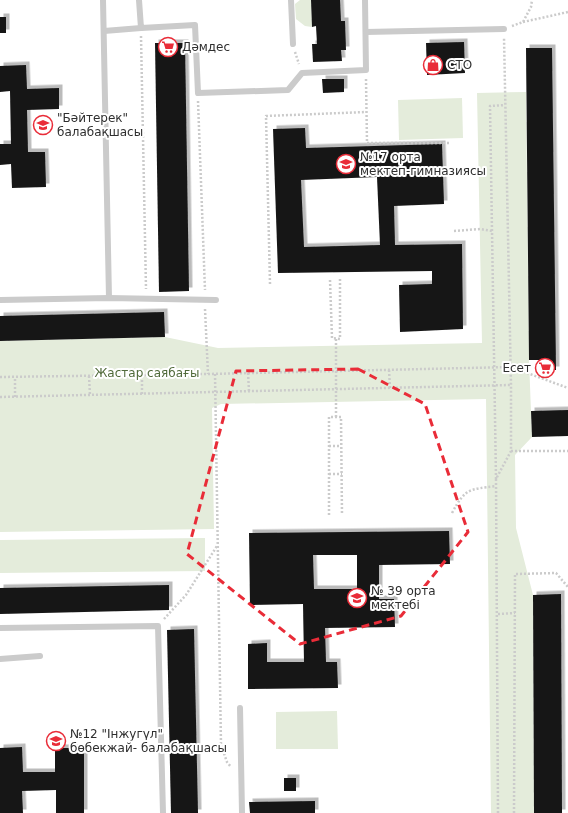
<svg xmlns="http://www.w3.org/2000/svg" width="568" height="813" viewBox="0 0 568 813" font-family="'DejaVu Sans',sans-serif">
<defs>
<filter id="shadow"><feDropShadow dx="3.5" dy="-3.5" stdDeviation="0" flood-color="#0004"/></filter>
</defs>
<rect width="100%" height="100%" fill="#fff"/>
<g fill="#e4ecdb">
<polygon points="300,0 311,0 312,27 305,26 296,19 295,4"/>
<polygon points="526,92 529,360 532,437 515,455 516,528 533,595 534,813 491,813 486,399 221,404 212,408 214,529 0,532 0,341 165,337 218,348 482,343 477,93"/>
<polygon points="462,98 463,138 399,140 398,100"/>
<polygon points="205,538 205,571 0,573 0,540"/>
<polygon points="337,711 338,749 276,749 276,712"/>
</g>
<g fill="#151515" fill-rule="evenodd" filter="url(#shadow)">
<polygon points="311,0 340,0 341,21 345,21 346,50 341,50 342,61 313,62 312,44 317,44 316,26 312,27"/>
<rect x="0" y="17" width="6" height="16"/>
<polygon points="464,42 465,73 427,75 426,43"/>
<polygon points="155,43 185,43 189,291 159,292"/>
<polygon points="526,48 552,48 556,370 552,370 552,372 549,373 549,370 539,371 539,360 529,360"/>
<polygon points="26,65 27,89 59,88 59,109 27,110 28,152 45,152 46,187 12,188 11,164 0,165 0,144 11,144 10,91 0,92 0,66"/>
<polygon points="322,79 344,79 344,92 323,93"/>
<path d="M305,128L306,148L442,144L444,204L394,206L395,245L462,244L463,329L400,332L399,285L432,284V271L278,273L273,129ZM377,177L380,245L304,247L301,180Z"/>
<polygon points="164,312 165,337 0,341 0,316"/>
<polygon points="568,410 568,436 532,437 531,411"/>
<path d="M449,531L450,564L379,565V599H394L395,627L325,628L326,662H337L338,688L248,689V644L267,643V662H304L303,604L250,605L249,533ZM313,555H357V589H314Z"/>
<polygon points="169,585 169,610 0,614 0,588"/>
<polygon points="561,594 562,813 534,813 533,595"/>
<polygon points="194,629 198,813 171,813 167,630"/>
<polygon points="22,747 23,772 55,772 55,748 84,748 84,813 56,813 56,790 22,791 23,813 0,813 0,748"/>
<rect x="284" y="778" width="12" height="13"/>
<polygon points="315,801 315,813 250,813 249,802"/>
</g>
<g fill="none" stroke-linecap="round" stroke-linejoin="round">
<g stroke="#cbcbcb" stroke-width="2.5" stroke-dasharray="2 2" stroke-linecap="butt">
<polyline points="523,22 568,12"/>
<polyline points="512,26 523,22 531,7 532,0"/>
<polyline points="141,36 146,289"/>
<polyline points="295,52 299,64"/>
<polyline points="366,79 367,143 451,143"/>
<polyline points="198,101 205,290"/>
<polyline points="454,231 480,229 492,231"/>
<polyline points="330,280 332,338 340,339 340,279"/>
<polyline points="270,284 266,116 366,112"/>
<polyline points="205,309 208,374"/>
<polyline points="336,339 336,417"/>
<polyline points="389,370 390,388"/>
<polyline points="248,373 249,391"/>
<polyline points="215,374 221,745 227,762 231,767"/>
<polyline points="89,376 90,395"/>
<polyline points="0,377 208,374 511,367 568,388"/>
<polyline points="142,394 142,375"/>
<polyline points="0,397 511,385"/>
<polyline points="15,397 15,377"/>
<polyline points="329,446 341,446"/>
<polyline points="511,451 568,451"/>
<polyline points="329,474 342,474"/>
<polyline points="496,479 490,106 505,105"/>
<path d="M452,513C466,487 469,490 496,486"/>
<polyline points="329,515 329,417 341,417 342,515"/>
<polyline points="498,614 515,613"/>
<polyline points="164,619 186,595 217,546"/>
<polyline points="498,813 496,479 511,451 511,385 504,37"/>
<polyline points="514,813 515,574 556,573 568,587"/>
</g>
<g stroke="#cbcbcb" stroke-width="6">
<polyline points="103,0 109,298"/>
<polyline points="139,0 141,28 195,25 198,93 288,90 302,73 366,70 365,0"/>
<polyline points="291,0 293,44"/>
<polyline points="104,31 141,28"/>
<polyline points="366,32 504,29"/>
<polyline points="0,300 109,298 216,300"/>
<polyline points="0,628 158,626 163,813"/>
<polyline points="0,659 40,656"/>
<polyline points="240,708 242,813"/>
</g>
</g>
<path fill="none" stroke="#e92c38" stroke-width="3" stroke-dasharray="8 5" stroke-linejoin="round" d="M358,369L425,404L468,532L401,616L300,644L187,554L236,371Z"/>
<defs>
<symbol id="supermarket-ring" viewBox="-11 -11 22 22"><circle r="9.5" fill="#fff" stroke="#e92c38" stroke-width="1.5"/><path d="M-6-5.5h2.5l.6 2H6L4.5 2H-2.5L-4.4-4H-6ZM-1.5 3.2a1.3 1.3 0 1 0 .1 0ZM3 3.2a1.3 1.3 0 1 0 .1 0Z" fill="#e92c38"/></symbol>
<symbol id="shop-ring" viewBox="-11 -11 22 22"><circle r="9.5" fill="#fff" stroke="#e92c38" stroke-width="1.5"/><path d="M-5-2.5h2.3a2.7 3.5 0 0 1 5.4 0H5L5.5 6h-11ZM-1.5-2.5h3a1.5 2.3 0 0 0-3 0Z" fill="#e92c38"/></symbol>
<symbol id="school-ring" viewBox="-11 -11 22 22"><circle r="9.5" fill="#fff" stroke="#e92c38" stroke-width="1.5"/><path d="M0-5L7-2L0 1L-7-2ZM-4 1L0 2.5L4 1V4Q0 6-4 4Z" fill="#e92c38"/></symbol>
</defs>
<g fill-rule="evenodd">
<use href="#supermarket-ring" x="157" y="36" width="22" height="22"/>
<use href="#shop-ring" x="422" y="54" width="22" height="22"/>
<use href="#school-ring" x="32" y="114" width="22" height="22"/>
<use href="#school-ring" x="335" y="153" width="22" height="22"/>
<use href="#supermarket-ring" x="534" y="357" width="22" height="22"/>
<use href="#school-ring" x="346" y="587" width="22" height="22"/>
<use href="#school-ring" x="45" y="730" width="22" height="22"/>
</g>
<g text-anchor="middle" stroke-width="4" stroke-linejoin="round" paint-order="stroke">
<g font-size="12" fill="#2e2e2e" stroke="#fff" text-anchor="start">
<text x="182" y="51">Дәмдес</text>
<text x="447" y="69">СТО</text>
<text x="57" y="122">"Бәйтерек"<tspan x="57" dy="14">балабақшасы</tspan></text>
<text x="360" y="161">№17 орта<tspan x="360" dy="14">мектеп-гимназиясы</tspan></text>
<text x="531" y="372" text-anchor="end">Есет</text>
<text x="371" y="595">№ 39 орта<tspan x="371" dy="14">мектебі</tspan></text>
<text x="70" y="738">№12 "Інжугүл"<tspan x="70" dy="14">бөбекжай- балабақшасы</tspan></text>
</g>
<g font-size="12" fill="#506a3a" stroke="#fff">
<text x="147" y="377">Жастар саябағы</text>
</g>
</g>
</svg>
